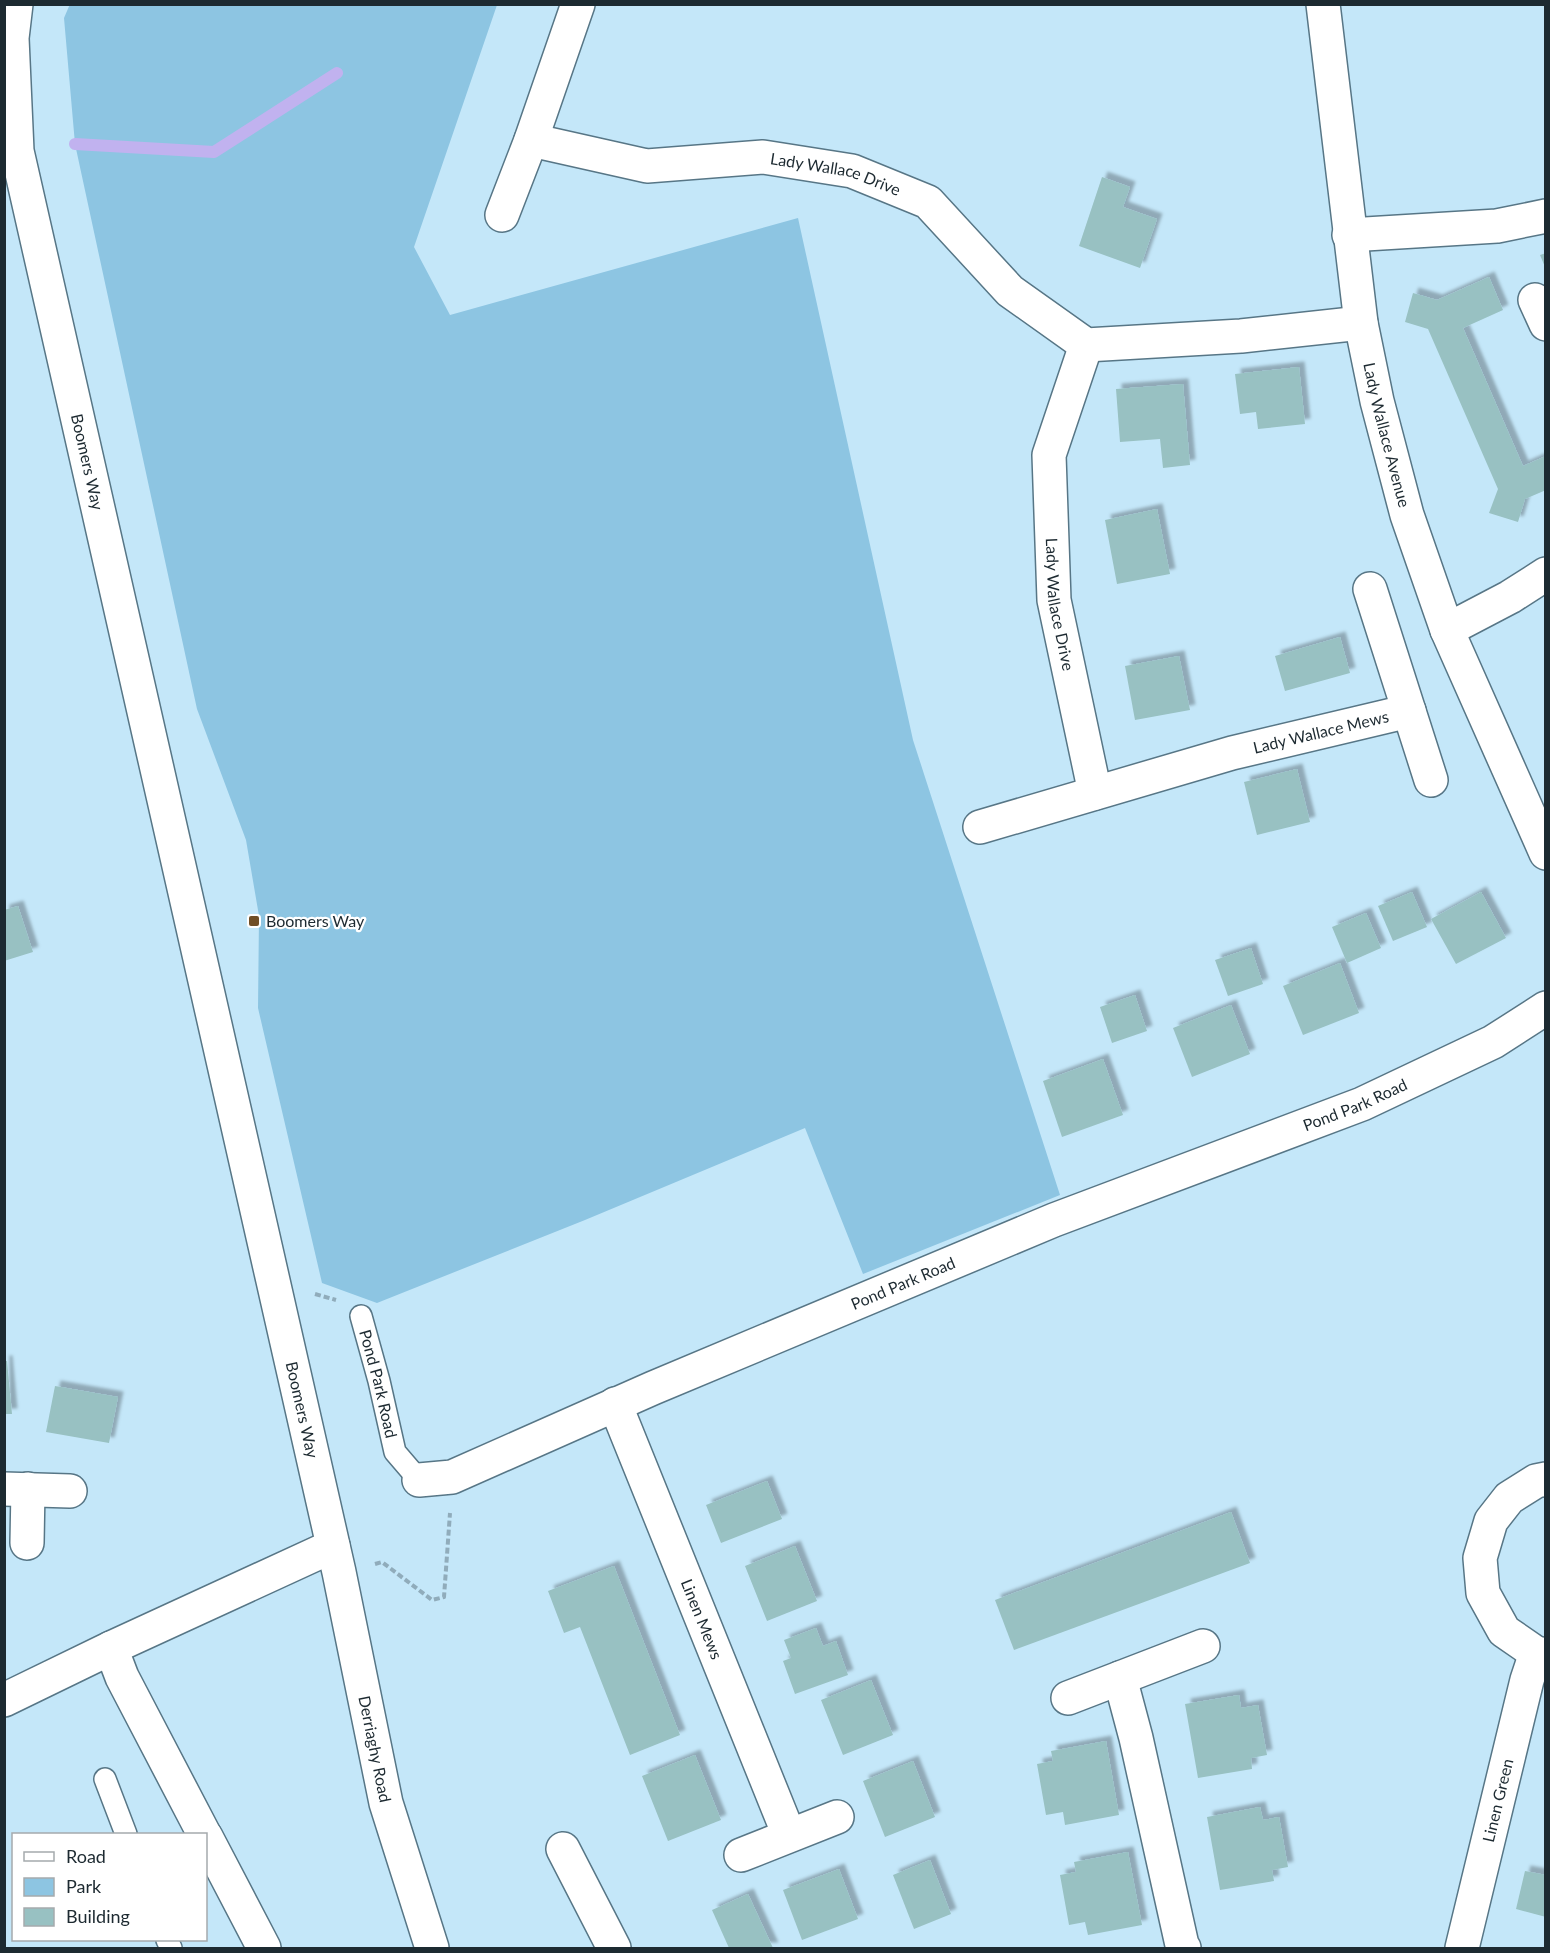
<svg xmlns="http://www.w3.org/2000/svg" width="1550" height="1953" viewBox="0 0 1550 1953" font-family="Lato,sans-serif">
<defs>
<filter id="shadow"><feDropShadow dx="5.5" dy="-5.5" stdDeviation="1.5" flood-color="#0004"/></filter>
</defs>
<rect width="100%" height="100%" fill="#c4e7f9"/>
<polygon fill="#8dc5e2" points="70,4 497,5 414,247 450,315 798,218 913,740 1060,1195 863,1274 805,1128 585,1220 377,1303 322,1283 258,1008 259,916 246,840 197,709 75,144 64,18"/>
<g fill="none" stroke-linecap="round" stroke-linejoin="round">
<polyline stroke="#c1b2ef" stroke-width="12" points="75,144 214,152 337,73"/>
</g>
<g fill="#98c1c2" filter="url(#shadow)">
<polygon points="1102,177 1130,187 1123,207 1157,219 1140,268 1079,246"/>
<polygon points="1546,253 1546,267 1545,267 1540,255"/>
<polygon points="1489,277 1503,310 1463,328 1523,466 1546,456 1546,490 1525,499 1518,522 1489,513 1498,489 1428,329 1405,322 1413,293 1437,300"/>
<polygon points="1299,367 1305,424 1258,429 1256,412 1240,414 1235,374"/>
<polygon points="1183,384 1190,465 1163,468 1160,439 1120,442 1116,389"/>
<polygon points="1157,509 1170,574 1117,584 1105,520"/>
<polygon points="1340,637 1350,673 1285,691 1275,656"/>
<polygon points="1179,656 1190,710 1135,720 1125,666"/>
<polygon points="1297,769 1310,822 1257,835 1244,782"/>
<polygon points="1412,892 1427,927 1393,941 1378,906"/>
<polygon points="1481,892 1506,938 1456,964 1431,919"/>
<polygon points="18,906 33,952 4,961 4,910"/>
<polygon points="1366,913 1381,948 1347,963 1332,927"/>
<polygon points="1251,948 1263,984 1228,996 1215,960"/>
<polygon points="1340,963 1359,1013 1303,1035 1283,986"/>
<polygon points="1135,995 1147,1031 1112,1043 1100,1007"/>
<polygon points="1231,1005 1250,1054 1192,1077 1173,1028"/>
<polygon points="1103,1059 1123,1115 1062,1137 1043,1081"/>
<polygon points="4,1361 7,1361 12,1414 4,1414"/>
<polygon points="55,1386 118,1397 109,1443 46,1432"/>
<polygon points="767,1481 782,1519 721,1543 706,1505"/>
<polygon points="1231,1512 1250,1563 1014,1650 995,1600"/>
<polygon points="795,1546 817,1601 767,1621 745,1566"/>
<polygon points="614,1566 680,1735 630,1755 580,1627 564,1633 548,1591"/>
<polygon points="816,1628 823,1646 836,1641 848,1675 795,1694 783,1661 791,1658 784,1640"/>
<polygon points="871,1680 893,1735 843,1755 821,1700"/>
<polygon points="1239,1695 1241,1708 1258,1705 1267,1755 1251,1758 1252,1769 1198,1778 1185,1704"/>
<polygon points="1106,1741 1119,1815 1065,1825 1063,1812 1046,1815 1037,1764 1053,1761 1051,1751"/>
<polygon points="695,1755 721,1820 668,1841 642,1776"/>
<polygon points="913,1761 935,1817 885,1837 863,1781"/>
<polygon points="1260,1807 1263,1820 1279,1817 1288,1867 1272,1870 1274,1881 1220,1890 1207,1817"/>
<polygon points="1128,1852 1142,1925 1088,1935 1085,1922 1069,1925 1060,1875 1076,1872 1074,1862"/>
<polygon points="930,1860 951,1914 914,1929 893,1875"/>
<polygon points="839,1869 858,1919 802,1940 783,1890"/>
<polygon points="1525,1871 1546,1875 1546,1917 1516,1909"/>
<polygon points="748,1894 773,1948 729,1948 712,1910"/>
</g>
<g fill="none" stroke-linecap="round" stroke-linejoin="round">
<defs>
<g id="service">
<path id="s1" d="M361,1316L379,1381L395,1452L419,1480"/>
<polyline points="105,1779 126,1834"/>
<polyline points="167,1940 171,1948"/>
</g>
<g id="minor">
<path id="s2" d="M531,140L647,166L763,157L852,171L928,202L1010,291L1086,345L1241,336L1361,323"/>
<polyline points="502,215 531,140 578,4"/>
<polyline points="1349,235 1497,226 1546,216"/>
<polyline points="1535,300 1546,324"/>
<path id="s3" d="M1086,345L1049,455L1054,600L1095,793"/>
<polyline points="1370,589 1431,780"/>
<polyline points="1447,630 1510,597 1546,574"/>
<path id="s4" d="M980,827L1232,753L1409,711"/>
<path id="s5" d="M615,1404L789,1835"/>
<polyline points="1546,1479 1536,1481 1509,1498 1491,1521 1480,1558 1483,1593 1504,1631 1536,1653 1546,1655"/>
<path id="s6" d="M419,1480L452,1477L653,1388L1054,1220L1362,1104L1493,1042L1546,1008"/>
<polyline points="4,1489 70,1491"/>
<polyline points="27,1543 28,1489"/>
<polyline points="111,1648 122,1677 204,1834"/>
<polyline points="1120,1678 1136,1738 1182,1945 1184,1948"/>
<polyline points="1068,1698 1203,1646"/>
<polyline points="206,1837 264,1948"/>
<polyline points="563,1849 614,1948"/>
<polyline points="741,1855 837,1817"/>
<path id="s7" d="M1462,1948L1527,1680L1536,1653"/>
</g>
<g id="secondary">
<path id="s8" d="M1323,4L1361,323L1377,401L1407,515L1447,630L1546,853"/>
<polyline points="4,1700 111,1648 333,1546"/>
</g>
<g id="primary">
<path id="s9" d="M16,4L12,38L17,151L339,1572L386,1803L432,1948"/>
</g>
</defs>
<use href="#service" stroke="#577686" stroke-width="24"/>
<use href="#minor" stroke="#577686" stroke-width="36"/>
<use href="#secondary" stroke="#577686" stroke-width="36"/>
<use href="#primary" stroke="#577686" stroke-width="36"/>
<g stroke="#90acbb" stroke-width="4" stroke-dasharray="6 3" stroke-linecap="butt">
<polyline points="315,1294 336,1300"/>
<polyline points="375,1564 382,1562 432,1600 444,1597 450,1513"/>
</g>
<use href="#service" stroke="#fff" stroke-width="21"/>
<use href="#minor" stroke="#fff" stroke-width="33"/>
<use href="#secondary" stroke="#fff" stroke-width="33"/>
<use href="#primary" stroke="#fff" stroke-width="33"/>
</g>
<rect fill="#704e26" stroke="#fff" stroke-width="2" x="248" y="915" width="12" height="12" rx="3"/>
<g text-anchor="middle" stroke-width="4.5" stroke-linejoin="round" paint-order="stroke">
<g font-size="16" fill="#1d2a31" stroke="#fff">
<text dy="6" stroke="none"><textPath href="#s2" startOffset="310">Lady Wallace Drive</textPath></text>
<text dy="6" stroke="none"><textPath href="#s8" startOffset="436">Lady Wallace Avenue</textPath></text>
<text dy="6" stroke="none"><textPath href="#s9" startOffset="466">Boomers Way</textPath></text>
<text dy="6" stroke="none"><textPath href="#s3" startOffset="266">Lady Wallace Drive</textPath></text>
<text dy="6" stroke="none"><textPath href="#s4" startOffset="354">Lady Wallace Mews</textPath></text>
<text dy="6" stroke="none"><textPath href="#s6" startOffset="1010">Pond Park Road</textPath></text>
<text dy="6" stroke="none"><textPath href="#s6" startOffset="524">Pond Park Road</textPath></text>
<text dy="6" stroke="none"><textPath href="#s1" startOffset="70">Pond Park Road</textPath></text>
<text dy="6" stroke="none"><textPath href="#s9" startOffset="1438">Boomers Way</textPath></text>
<text dy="6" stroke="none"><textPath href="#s5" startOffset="232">Linen Mews</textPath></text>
<text dy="6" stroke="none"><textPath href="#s9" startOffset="1785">Derriaghy Road</textPath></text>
<text dy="6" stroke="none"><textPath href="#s7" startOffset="152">Linen Green</textPath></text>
</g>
<g font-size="16" fill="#1d2a31" stroke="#fff" text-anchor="start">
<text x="266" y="927">Boomers Way</text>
</g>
</g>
<rect width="1550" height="1953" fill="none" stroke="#1d2a31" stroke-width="12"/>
<rect x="12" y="1833" width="195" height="108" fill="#ffffff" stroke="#a5aaad" stroke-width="1.5"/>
<rect x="24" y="1852" width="30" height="9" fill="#ffffff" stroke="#a5aaad" stroke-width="1.5"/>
<text x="66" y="1863" font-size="18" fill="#1d2a31">Road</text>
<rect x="24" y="1878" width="30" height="18" fill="#8dc5e2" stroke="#a5aaad" stroke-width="1.5"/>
<text x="66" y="1893" font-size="18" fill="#1d2a31">Park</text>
<rect x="24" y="1908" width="30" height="18" fill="#98c1c2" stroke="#a5aaad" stroke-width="1.5"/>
<text x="66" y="1923" font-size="18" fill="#1d2a31">Building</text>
</svg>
